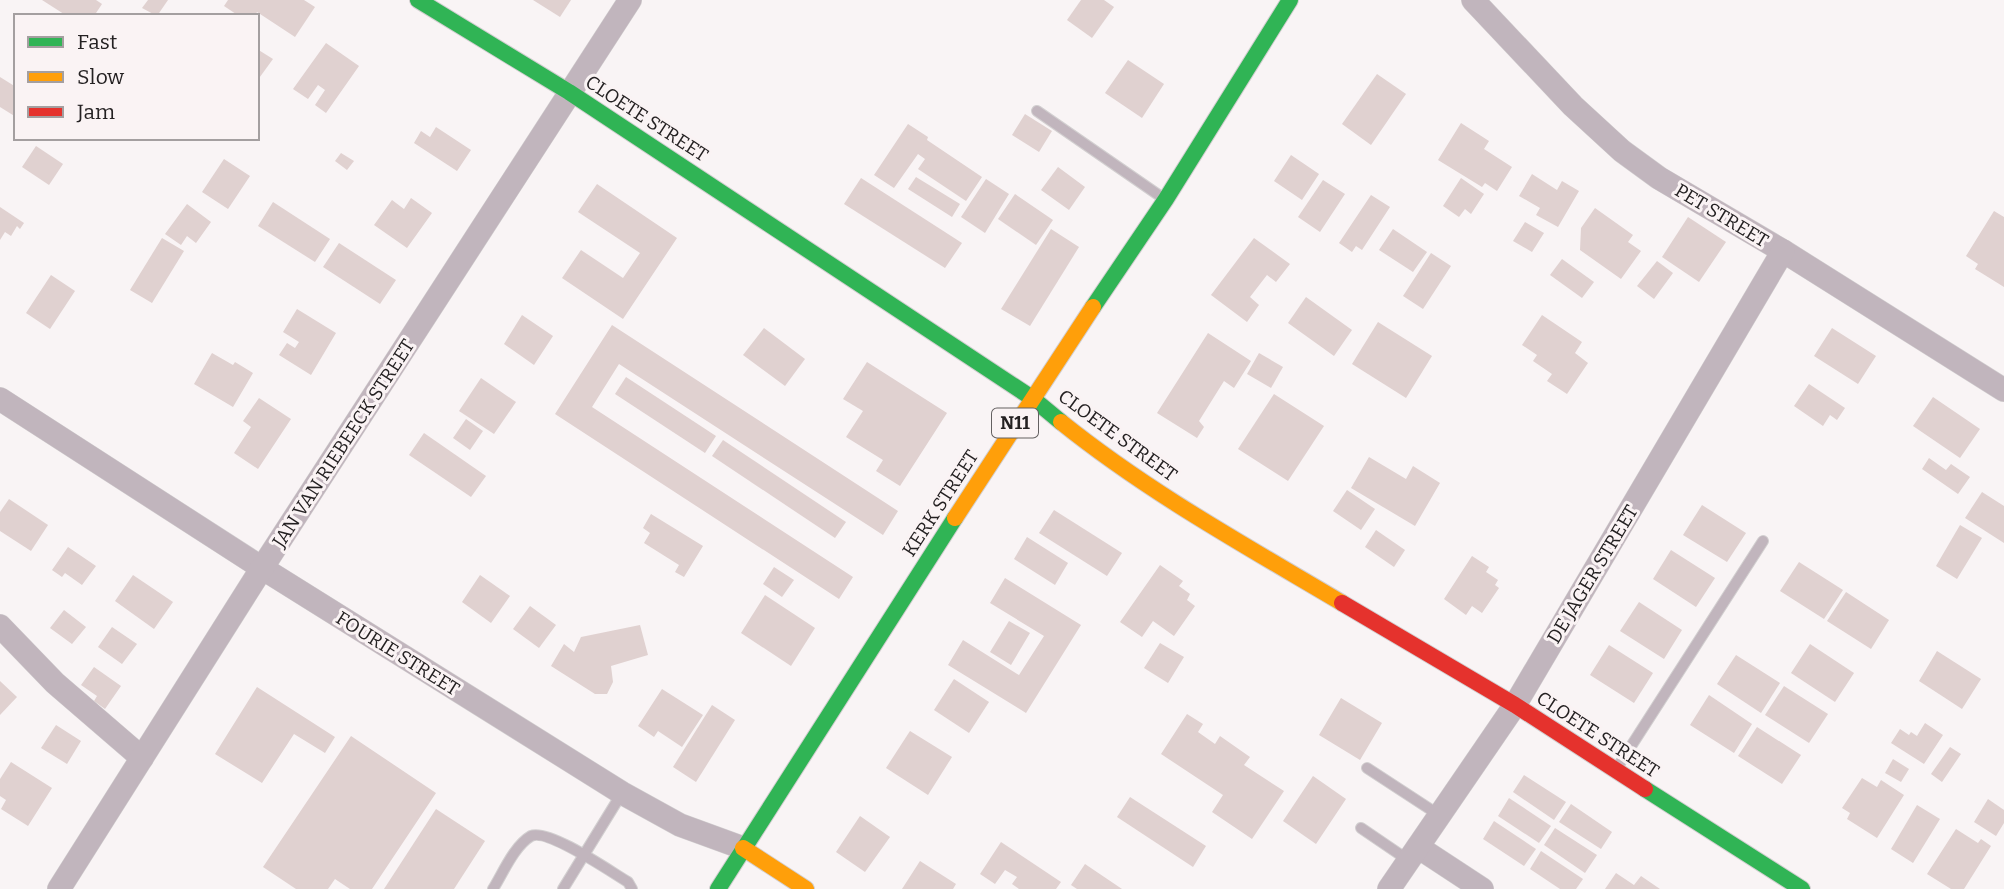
<svg xmlns="http://www.w3.org/2000/svg" width="2004" height="889" viewBox="0 0 2004 889" font-family="Bitter,serif">
<rect width="100%" height="100%" fill="#f9f4f5"/>
<g fill="#e0d1d0">
<polygon points="42,0 96,0 102,4 94,16 67,16"/>
<polygon points="148,0 168,0 157,16 142,8"/>
<polygon points="228,0 304,0 315,7 295,37 257,12 255,16 239,16 224,6"/>
<polygon points="533,0 571,0 560,17"/>
<polygon points="1081,0 1104,0 1114,7 1092,38 1067,20"/>
<polygon points="326,43 359,66 326,113 315,105 325,90 318,85 308,99 293,89"/>
<polygon points="257,49 273,59 257,81"/>
<polygon points="1128,60 1164,84 1142,118 1105,93"/>
<polygon points="1377,74 1406,94 1371,145 1342,124"/>
<polygon points="0,77 16,87 16,117 0,107"/>
<polygon points="1025,114 1052,131 1039,152 1012,135"/>
<polygon points="1461,123 1489,141 1484,149 1512,167 1497,191 1485,183 1482,187 1438,160"/>
<polygon points="908,124 928,137 927,140 982,177 966,201 918,169 925,159 918,154 894,188 874,175"/>
<polygon points="436,127 471,150 457,171 414,143 421,131 430,137"/>
<polygon points="36,146 63,164 49,185 22,167"/>
<polygon points="341,153 354,161 347,170 335,161"/>
<polygon points="1291,155 1319,174 1302,200 1274,181"/>
<polygon points="224,159 250,176 228,209 202,192"/>
<polygon points="1058,167 1085,187 1069,210 1041,190"/>
<polygon points="1532,174 1557,190 1562,181 1579,191 1558,227 1536,215 1540,208 1519,196"/>
<polygon points="916,177 960,204 952,217 908,189"/>
<polygon points="861,178 962,243 945,268 844,204"/>
<polygon points="1461,178 1484,194 1471,214 1465,209 1459,217 1443,206"/>
<polygon points="986,179 1009,194 985,233 961,217"/>
<polygon points="1323,180 1345,194 1320,232 1298,217"/>
<polygon points="597,184 677,238 623,319 562,278 581,250 623,278 640,253 578,212"/>
<polygon points="1015,194 1053,220 1036,245 998,219"/>
<polygon points="1371,195 1390,207 1362,250 1356,246 1352,252 1339,243"/>
<polygon points="411,198 432,213 407,248 374,225 392,200 404,209"/>
<polygon points="273,202 330,239 315,262 258,226"/>
<polygon points="187,204 211,222 196,243 187,236 181,245 165,234"/>
<polygon points="0,207 24,223 20,229 17,226 11,236 5,232 0,240"/>
<polygon points="1595,208 1633,235 1628,242 1641,251 1621,279 1580,250 1581,228"/>
<polygon points="1994,211 2004,217 2004,287 1975,269 1978,264 1966,256"/>
<polygon points="1688,217 1726,242 1699,282 1662,257"/>
<polygon points="1525,222 1544,233 1532,252 1513,241"/>
<polygon points="1051,229 1079,247 1030,326 1001,309"/>
<polygon points="1393,229 1427,252 1413,272 1379,250"/>
<polygon points="162,238 184,251 152,303 130,290"/>
<polygon points="1254,238 1290,264 1276,282 1267,275 1250,297 1259,305 1247,322 1211,295"/>
<polygon points="339,243 396,280 380,304 323,267"/>
<polygon points="1431,253 1451,266 1423,309 1403,296"/>
<polygon points="1562,259 1594,282 1582,298 1550,275"/>
<polygon points="1657,261 1673,273 1654,299 1637,286"/>
<polygon points="51,275 75,291 50,329 26,313"/>
<polygon points="1306,297 1352,330 1334,356 1288,323"/>
<polygon points="297,309 336,333 311,375 279,355 287,343 295,348 299,342 283,332"/>
<polygon points="522,315 553,336 534,365 504,344"/>
<polygon points="1542,315 1582,342 1575,353 1588,363 1567,394 1547,381 1552,374 1533,361 1537,355 1522,345"/>
<polygon points="1378,322 1432,356 1406,398 1352,364"/>
<polygon points="612,325 898,511 883,535 619,364 592,407 853,577 839,599 555,414"/>
<polygon points="764,328 805,359 785,386 743,355"/>
<polygon points="1832,328 1876,356 1858,384 1814,356"/>
<polygon points="1208,333 1251,361 1234,388 1224,381 1199,421 1204,427 1197,438 1157,413"/>
<polygon points="212,353 233,365 235,362 253,373 233,407 194,384"/>
<polygon points="1259,353 1283,367 1271,388 1247,374"/>
<polygon points="867,362 947,413 900,486 876,471 883,460 846,437 863,411 843,399"/>
<polygon points="626,377 716,436 705,453 615,394"/>
<polygon points="481,378 516,402 494,434 459,411"/>
<polygon points="1809,384 1845,408 1837,420 1830,415 1823,426 1794,406"/>
<polygon points="1274,394 1324,426 1288,481 1238,449"/>
<polygon points="1933,397 1980,429 1960,458 1913,426"/>
<polygon points="259,398 291,419 258,469 234,453 251,427 243,421"/>
<polygon points="466,419 483,431 470,450 453,438"/>
<polygon points="424,433 486,476 471,497 409,455"/>
<polygon points="723,440 846,522 835,538 712,456"/>
<polygon points="1369,457 1406,479 1413,466 1440,483 1415,526 1351,488"/>
<polygon points="1929,458 1946,470 1951,464 1970,477 1958,494 1922,469"/>
<polygon points="1347,490 1375,509 1361,530 1333,511"/>
<polygon points="1982,492 2004,506 2004,543 1965,518"/>
<polygon points="9,499 48,525 31,551 0,531 0,512"/>
<polygon points="1702,505 1746,533 1727,562 1683,535"/>
<polygon points="1054,510 1122,553 1107,576 1039,533"/>
<polygon points="651,514 703,546 684,577 675,572 679,565 644,543 650,533 643,528"/>
<polygon points="1960,525 1982,538 1957,579 1936,566"/>
<polygon points="1376,530 1405,550 1394,567 1365,547"/>
<polygon points="1027,537 1068,563 1055,585 1014,559"/>
<polygon points="68,547 96,566 82,585 65,573 62,577 52,570"/>
<polygon points="1671,550 1715,578 1696,607 1653,579"/>
<polygon points="1472,556 1489,567 1486,572 1498,580 1495,585 1499,588 1482,613 1472,606 1466,615 1444,599"/>
<polygon points="1799,562 1843,590 1824,619 1780,591"/>
<polygon points="1160,565 1183,581 1179,586 1190,594 1187,600 1195,606 1174,636 1153,621 1142,637 1120,622"/>
<polygon points="774,567 794,580 782,597 763,584"/>
<polygon points="133,575 173,602 154,629 115,601"/>
<polygon points="480,575 510,596 491,623 462,602"/>
<polygon points="1005,578 1081,625 1026,713 948,665 963,640 1019,675 1044,636 990,603"/>
<polygon points="1846,592 1889,620 1871,649 1827,621"/>
<polygon points="765,595 815,628 791,666 741,633"/>
<polygon points="1639,602 1682,630 1664,659 1620,631"/>
<polygon points="530,606 556,625 539,648 513,629"/>
<polygon points="64,610 86,627 72,644 50,628"/>
<polygon points="1009,621 1030,633 1011,665 990,652"/>
<polygon points="640,625 648,655 611,666 613,682 607,694 595,694 551,666 564,644 574,652 581,637"/>
<polygon points="112,627 137,644 122,664 98,647"/>
<polygon points="1160,643 1184,657 1168,683 1144,668"/>
<polygon points="1810,644 1854,673 1835,702 1791,673"/>
<polygon points="1609,645 1653,673 1634,703 1590,675"/>
<polygon points="1937,651 1981,679 1962,709 1919,681"/>
<polygon points="1736,655 1780,683 1761,713 1717,684"/>
<polygon points="94,667 121,686 105,709 94,701 97,696 81,685"/>
<polygon points="954,679 989,702 969,733 934,710"/>
<polygon points="0,681 17,697 0,715"/>
<polygon points="1784,686 1828,714 1809,743 1765,715"/>
<polygon points="257,687 335,737 325,753 294,734 262,783 215,754"/>
<polygon points="662,689 703,715 682,747 658,731 654,737 638,726"/>
<polygon points="1709,695 1752,724 1734,753 1690,725"/>
<polygon points="1341,698 1382,723 1360,760 1319,735"/>
<polygon points="712,705 735,720 696,782 673,767"/>
<polygon points="1187,714 1203,724 1198,732 1215,744 1220,736 1250,757 1244,765 1284,791 1252,839 1212,812 1223,795 1161,754"/>
<polygon points="1925,723 1943,735 1924,764 1891,743 1900,729 1909,735 1911,732 1917,736"/>
<polygon points="56,725 81,741 67,764 41,748"/>
<polygon points="1757,727 1801,755 1782,784 1738,756"/>
<polygon points="910,731 952,757 928,795 886,768"/>
<polygon points="351,736 436,793 372,889 350,889 335,879 328,889 296,889 263,867"/>
<polygon points="1950,747 1961,754 1942,782 1931,774"/>
<polygon points="1893,759 1909,769 1901,782 1885,773"/>
<polygon points="11,762 52,788 28,826 1,809 6,800 0,796 0,779"/>
<polygon points="1524,775 1566,802 1554,820 1513,792"/>
<polygon points="1313,776 1346,799 1316,844 1283,821"/>
<polygon points="1862,778 1877,787 1881,780 1904,795 1877,838 1847,819 1850,813 1842,808"/>
<polygon points="1130,797 1206,846 1193,867 1117,817"/>
<polygon points="1509,798 1551,826 1539,843 1498,816"/>
<polygon points="1988,799 2004,810 2004,823 1996,836 1974,822"/>
<polygon points="1571,804 1612,832 1601,849 1559,822"/>
<polygon points="1917,805 1940,819 1913,863 1891,849"/>
<polygon points="436,809 485,841 454,889 384,889"/>
<polygon points="860,816 890,837 865,872 836,852"/>
<polygon points="1494,821 1536,849 1524,866 1483,839"/>
<polygon points="1555,828 1597,855 1585,873 1544,845"/>
<polygon points="1956,829 1978,843 1981,839 1991,846 1964,889 1951,889 1927,874"/>
<polygon points="1001,842 1061,882 1056,889 1019,889 1012,884 1017,877 1005,870 995,884 980,874"/>
<polygon points="1541,851 1583,879 1576,889 1560,889 1530,869"/>
<polygon points="920,861 956,884 953,889 902,889"/>
<polygon points="1085,864 1122,889 1077,889 1071,885"/>
<polygon points="1616,873 1634,885 1641,876 1660,889 1605,889"/>
</g>
<g fill="none" stroke-linecap="round" stroke-linejoin="round">
<defs>
<g id="lane">
<polyline points="1037,111 1160,196"/>
<polyline points="1367,768 1439,815"/>
<polyline points="1617,768 1763,541"/>
<polyline points="1361,828 1408,860"/>
<path d="M493,889C503,873 514,846 531,836C548,828 611,872 628,882L632,889"/>
<polyline points="563,889 622,793"/>
</g>
<g id="street">
<polyline points="1473,0 1573,106 1622,151 1659,178 1783,251 2004,390"/>
<polyline points="0,399 262,568 622,793 680,825 743,848"/>
<polyline points="0,626 55,683 142,758"/>
<polyline points="1418,847 1482,889"/>
<polyline points="59,889 262,568 630,0"/>
<polyline points="1389,889 1515,705 1783,251"/>
</g>
<g id="fast">
<polyline points="418,0 569,92 1032,398 1061,422"/>
<polyline points="1093,307 1166,199 1290,0"/>
<polyline points="1645,789 1802,889"/>
<polyline points="718,889 955,518"/>
</g>
<g id="slow">
<path d="M1061,422C1148,492 1246,546 1342,603"/>
<polyline points="955,518 1093,307"/>
<polyline points="743,848 806,889"/>
</g>
<polyline id="jam" points="1342,603 1515,705 1645,789"/>
</defs>
<use href="#lane" stroke="#d2cfd0" stroke-width="12"/>
<use href="#street" stroke="#d2cfd0" stroke-width="24"/>
<use href="#fast" stroke="#d2cfd0" stroke-width="18"/>
<use href="#slow" stroke="#d2cfd0" stroke-width="18"/>
<use href="#jam" stroke="#d2cfd0" stroke-width="18"/>
<use href="#lane" stroke="#c1b5bd" stroke-width="10"/>
<use href="#street" stroke="#c1b5bd" stroke-width="23"/>
<use href="#fast" stroke="#30b455" stroke-width="16"/>
<use href="#slow" stroke="#ff9f0a" stroke-width="16"/>
<use href="#jam" stroke="#e5322d" stroke-width="16"/>
</g>
<g text-anchor="middle" stroke-width="6" stroke-linejoin="round" paint-order="stroke">
<rect fill="#faf3f4" stroke="#646061" stroke-width="2" x="992" y="408.5" width="46" height="29" rx="5"/>
<g font-size="18" font-weight="bold" fill="#242122">
<text x="1015" y="429">N11</text>
</g>
<g font-size="19" fill="#242122" stroke="#faf3f4">
<text transform="translate(647 118) rotate(33)" y="7">CLOETE STREET</text>
<text transform="translate(1722 215) rotate(31)" y="7">PET STREET</text>
<text transform="translate(1118 435) rotate(36)" y="7">CLOETE STREET</text>
<text transform="translate(343 443) rotate(-57)" y="7">JAN VAN RIEBEECK STREET</text>
<text transform="translate(940 503) rotate(-57)" y="7">KERK STREET</text>
<text transform="translate(1592 574) rotate(-59)" y="7">DE JAGER STREET</text>
<text transform="translate(398 653) rotate(32)" y="7">FOURIE STREET</text>
<text transform="translate(1598 734) rotate(33)" y="7">CLOETE STREET</text>
</g>
</g>
<rect x="14" y="14" width="245" height="126" fill="#faf3f4" stroke="#a49fa0" stroke-width="2"/>
<rect x="28" y="37" width="35" height="10" fill="#30b455" stroke="#a49fa0" stroke-width="2"/>
<text x="77" y="49" font-size="21" fill="#242122">Fast</text>
<rect x="28" y="72" width="35" height="10" fill="#ff9f0a" stroke="#a49fa0" stroke-width="2"/>
<text x="77" y="84" font-size="21" fill="#242122">Slow</text>
<rect x="28" y="107" width="35" height="10" fill="#e5322d" stroke="#a49fa0" stroke-width="2"/>
<text x="77" y="119" font-size="21" fill="#242122">Jam</text>
</svg>
